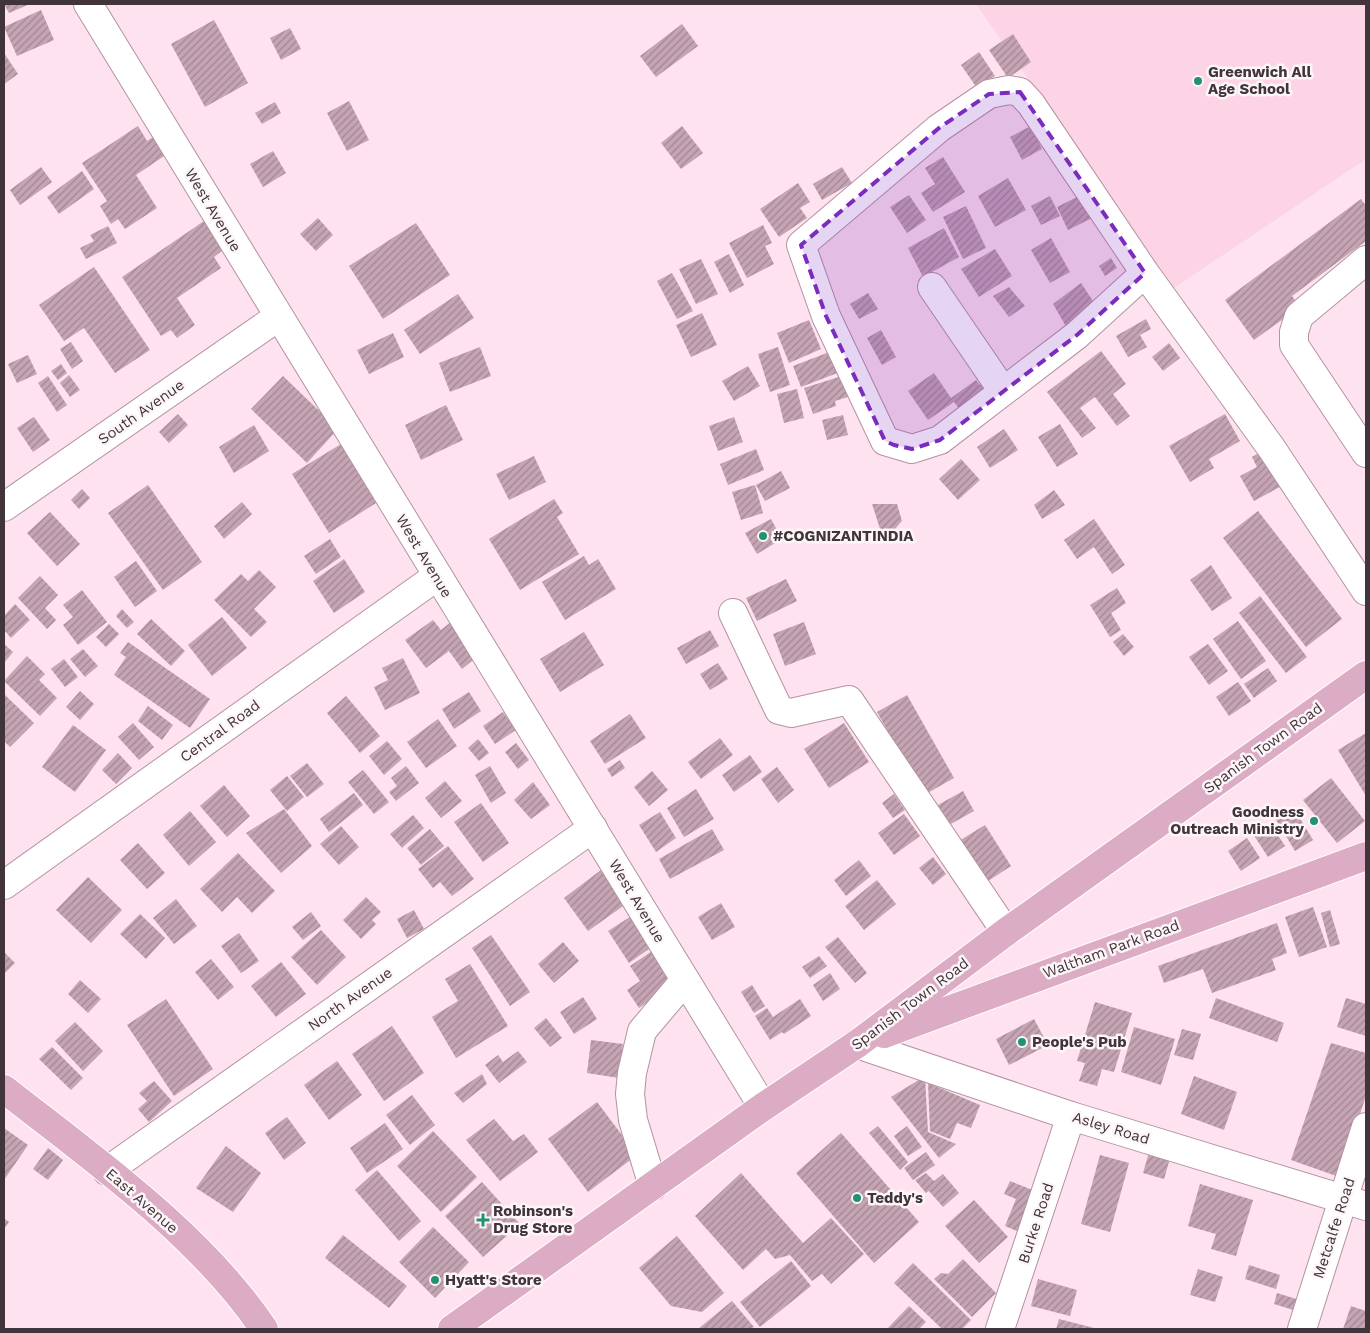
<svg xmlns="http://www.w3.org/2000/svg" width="1370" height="1333" viewBox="0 0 1370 1333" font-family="'Work Sans',sans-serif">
<defs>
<pattern id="building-hatch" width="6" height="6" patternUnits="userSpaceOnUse" patternTransform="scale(1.25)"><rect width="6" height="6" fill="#c5a4b3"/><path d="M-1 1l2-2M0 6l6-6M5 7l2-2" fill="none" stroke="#a28693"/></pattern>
</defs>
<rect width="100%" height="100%" fill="#fee2ef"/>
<polygon fill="#fdd3e6" points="976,4 1366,4 1366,159 1174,288"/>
<g fill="url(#building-hatch)">
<polygon points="4,4 30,4 9,13"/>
<polygon points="41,10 54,40 17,56 4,27"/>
<polygon points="214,20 248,83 205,107 171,44"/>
<polygon points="682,24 698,46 656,77 640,56"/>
<polygon points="290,28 301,49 281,60 270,38"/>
<polygon points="1013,34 1031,62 1008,78 989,50"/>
<polygon points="979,52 995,76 977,88 961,65"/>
<polygon points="4,53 18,74 4,84"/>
<polygon points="349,101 369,140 347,151 327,113"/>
<polygon points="275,102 281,113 262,124 255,113"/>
<polygon points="138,126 147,141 158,134 170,152 136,175 157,208 125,229 118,219 111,224 100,206 107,201 82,163"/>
<polygon points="682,126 703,153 681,169 661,143"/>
<polygon points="1031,126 1042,149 1022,160 1010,137"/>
<polygon points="273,151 286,173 263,187 250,164"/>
<polygon points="943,157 965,192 933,212 921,193 935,184 925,168"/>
<polygon points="41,167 52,182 20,205 10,190"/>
<polygon points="842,167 852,183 822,200 813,184"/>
<polygon points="82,171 94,189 59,214 47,197"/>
<polygon points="1008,178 1026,210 995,227 978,196"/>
<polygon points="798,183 810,202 800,208 807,218 779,237 760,209"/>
<polygon points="1087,192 1098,215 1068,230 1057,207"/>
<polygon points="909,195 926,220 907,233 890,207"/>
<polygon points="1050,196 1060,216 1041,225 1031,206"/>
<polygon points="1361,199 1366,206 1366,241 1292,296 1300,307 1254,340 1225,300"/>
<polygon points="966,206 986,248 963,259 943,217"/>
<polygon points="318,218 333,235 316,251 300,234"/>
<polygon points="204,221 223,250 214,257 221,268 177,298 195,325 177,338 171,330 161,336 122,277"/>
<polygon points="416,223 450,275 383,319 349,266"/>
<polygon points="763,225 772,243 765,246 774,264 747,278 729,243"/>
<polygon points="108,226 117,243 86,259 80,248 94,241 90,235"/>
<polygon points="944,228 959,257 923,277 908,248"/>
<polygon points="1051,238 1070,272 1050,283 1031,250"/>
<polygon points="995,249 1012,276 979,297 961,269"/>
<polygon points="729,254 744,285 730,293 714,262"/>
<polygon points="1111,258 1117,268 1105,276 1099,266"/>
<polygon points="701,259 718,294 696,304 679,269"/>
<polygon points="94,267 150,350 115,373 84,328 64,341 39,305"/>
<polygon points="672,273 693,311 677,319 657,281"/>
<polygon points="1081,283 1095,304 1068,330 1053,304"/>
<polygon points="1009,287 1025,306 1009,317 993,296"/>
<polygon points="868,293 878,309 859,319 850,304"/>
<polygon points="458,294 474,318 420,354 404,330"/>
<polygon points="702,313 717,345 691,357 676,325"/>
<polygon points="1146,319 1151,329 1140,335 1147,347 1128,357 1116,336"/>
<polygon points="809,320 821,349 789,363 777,333"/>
<polygon points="881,330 896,357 882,365 867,338"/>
<polygon points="393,333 404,357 369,374 357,350"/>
<polygon points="71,342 83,361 72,369 60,349"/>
<polygon points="1169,343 1180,358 1163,371 1152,357"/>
<polygon points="480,347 491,376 450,392 439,363"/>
<polygon points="778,347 790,385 770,392 758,354"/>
<polygon points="832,351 840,372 801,387 793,366"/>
<polygon points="1101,351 1126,384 1113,394 1130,416 1117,426 1095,397 1080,408 1096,428 1082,438 1047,392"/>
<polygon points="28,355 37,374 17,383 8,364"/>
<polygon points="61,364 67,373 58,380 51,371"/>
<polygon points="748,366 760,386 734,401 722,381"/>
<polygon points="934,373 951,398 976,380 980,385 987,380 992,387 960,410 954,402 928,420 908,391"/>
<polygon points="69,375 80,390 70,397 60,383"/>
<polygon points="845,375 851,396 835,401 836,406 813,414 804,388"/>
<polygon points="48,376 67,405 57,412 38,383"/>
<polygon points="283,376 338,429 307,463 251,409"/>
<polygon points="797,389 804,418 784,423 777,394"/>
<polygon points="446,405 463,440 421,460 405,425"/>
<polygon points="178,414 188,425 169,443 159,432"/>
<polygon points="1225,414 1240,441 1209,459 1214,468 1190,482 1169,446"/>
<polygon points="843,415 848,435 827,440 822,420"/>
<polygon points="34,417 50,440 33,452 17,428"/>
<polygon points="734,417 743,442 718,451 709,426"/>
<polygon points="1060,424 1078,454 1057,467 1038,437"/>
<polygon points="254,425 269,451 234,473 219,447"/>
<polygon points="1004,429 1018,450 990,468 977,447"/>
<polygon points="341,444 376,503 329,533 292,474"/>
<polygon points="1268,448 1287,483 1254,501 1240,476 1257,467 1252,457"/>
<polygon points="756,449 764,470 728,485 720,464"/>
<polygon points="534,456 546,482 509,500 496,474"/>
<polygon points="961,459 980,480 958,500 939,479"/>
<polygon points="781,471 790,488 765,501 756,485"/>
<polygon points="148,485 202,562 163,590 108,513"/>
<polygon points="755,485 763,513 741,520 732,492"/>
<polygon points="82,489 90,498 79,509 71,500"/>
<polygon points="1054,490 1065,505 1042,519 1034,505"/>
<polygon points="554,499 563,513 557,517 579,554 520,590 489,539"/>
<polygon points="242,502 252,514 224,539 214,526"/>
<polygon points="872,504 897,504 902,521 884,541"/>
<polygon points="1258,511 1342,619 1306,647 1223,538"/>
<polygon points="50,512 80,544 57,566 27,533"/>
<polygon points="771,519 782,539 757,554 745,533"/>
<polygon points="1094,519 1125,565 1112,574 1094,547 1077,559 1064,540"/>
<polygon points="330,539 341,557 316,574 304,556"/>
<polygon points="584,556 589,565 598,559 616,589 565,620 542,582"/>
<polygon points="344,559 365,592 334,613 313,581"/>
<polygon points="136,561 157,591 135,607 114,577"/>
<polygon points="1211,565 1232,598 1212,611 1190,580"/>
<polygon points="259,570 276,587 254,609 267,622 251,637 214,600 241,574 248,581"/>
<polygon points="40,576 58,595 45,608 56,620 47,629 18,598"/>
<polygon points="786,579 797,601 757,621 746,598"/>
<polygon points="1117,588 1126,603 1111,613 1121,630 1110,637 1090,605"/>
<polygon points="82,590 107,622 78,645 63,625 73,617 63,605"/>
<polygon points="1260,596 1307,657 1286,673 1239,613"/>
<polygon points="15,604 30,620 11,638 4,630 4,616"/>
<polygon points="122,609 134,622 127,628 116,616"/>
<polygon points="222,617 247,648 212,676 188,645"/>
<polygon points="151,619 185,651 171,666 137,634"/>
<polygon points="433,620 441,630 452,621 478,656 462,669 449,651 426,668 405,640"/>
<polygon points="1238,621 1266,661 1241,679 1213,639"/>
<polygon points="804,622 816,654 785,666 773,634"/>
<polygon points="109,624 119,634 106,647 96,637"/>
<polygon points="710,630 719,646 686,664 677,648"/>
<polygon points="584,632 604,665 560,692 540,659"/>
<polygon points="1123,634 1134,647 1124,656 1113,642"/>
<polygon points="128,642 210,699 190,728 114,675 126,657 120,653"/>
<polygon points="4,644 13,652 4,663"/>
<polygon points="1208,644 1228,671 1209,685 1189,657"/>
<polygon points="83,649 98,666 85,677 70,659"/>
<polygon points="27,656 45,674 39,680 57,698 40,716 4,681"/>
<polygon points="403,658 420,693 385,710 374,687 388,680 382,668"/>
<polygon points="64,659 78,677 65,687 51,669"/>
<polygon points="718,663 728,679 710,690 700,674"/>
<polygon points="1268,668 1277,681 1254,698 1244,684"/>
<polygon points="1238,682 1251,701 1229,716 1216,697"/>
<polygon points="80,691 94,704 80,720 66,707"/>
<polygon points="469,692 481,711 454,729 442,709"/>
<polygon points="4,694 34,723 10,747 4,741"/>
<polygon points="907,695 954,778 924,795 877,712"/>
<polygon points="346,696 380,736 360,753 327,713"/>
<polygon points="148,706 173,725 162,740 138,721"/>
<polygon points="503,712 516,730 495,744 483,726"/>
<polygon points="630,714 646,738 605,764 590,741"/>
<polygon points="438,719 457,746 426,768 407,742"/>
<polygon points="133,723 154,747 139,760 118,737"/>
<polygon points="844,723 869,762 829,788 804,749"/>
<polygon points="73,725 106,750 75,792 42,767"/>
<polygon points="1366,733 1366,796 1338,750"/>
<polygon points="720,738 733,755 701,779 688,762"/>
<polygon points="478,739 489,753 479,761 468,748"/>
<polygon points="387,741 402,759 384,775 369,756"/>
<polygon points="516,743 529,760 518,769 505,752"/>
<polygon points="118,753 132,768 116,784 102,770"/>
<polygon points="750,755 762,772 734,792 722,775"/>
<polygon points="620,760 625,768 612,777 607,769"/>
<polygon points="307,763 324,784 307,797 290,776"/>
<polygon points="406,766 419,783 396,801 389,792 397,786 391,778"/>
<polygon points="490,766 506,793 491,803 475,775"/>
<polygon points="777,767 794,790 778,803 761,779"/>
<polygon points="363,770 389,802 374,814 348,782"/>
<polygon points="652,771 668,790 649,806 634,787"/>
<polygon points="287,776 304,797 287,811 270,790"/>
<polygon points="1331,778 1365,821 1337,843 1303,800"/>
<polygon points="445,781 462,801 441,818 425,798"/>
<polygon points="533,782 550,805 531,819 514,800"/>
<polygon points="224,785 250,816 227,837 200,806"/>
<polygon points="696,789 714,819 684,837 667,808"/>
<polygon points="963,791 974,811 949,825 938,805"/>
<polygon points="354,793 363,805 329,832 320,819"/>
<polygon points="894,794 905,810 893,818 882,803"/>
<polygon points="481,803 509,843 483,862 454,822"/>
<polygon points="1293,807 1313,840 1295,851 1275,818"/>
<polygon points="284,809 312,846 281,873 246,833"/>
<polygon points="190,811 216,842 189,866 163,835"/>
<polygon points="660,812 676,838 656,852 639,825"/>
<polygon points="904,814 920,836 894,855 878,833"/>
<polygon points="413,815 424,828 402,848 390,834"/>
<polygon points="1270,823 1285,846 1268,857 1253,834"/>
<polygon points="985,825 1011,866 985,883 959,841"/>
<polygon points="341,826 359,847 339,865 320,844"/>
<polygon points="430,829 444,846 421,865 407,848"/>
<polygon points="712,829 724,850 670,879 659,859"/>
<polygon points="1247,838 1260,858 1241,871 1228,851"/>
<polygon points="138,843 165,873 147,889 120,860"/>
<polygon points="448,846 474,879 452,896 440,882 433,888 418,869"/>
<polygon points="238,853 275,891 252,913 237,897 222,912 200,889"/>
<polygon points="933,857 946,874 933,885 919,868"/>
<polygon points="859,860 871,876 846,896 834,880"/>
<polygon points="601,870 626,904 588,931 564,898"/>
<polygon points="88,877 122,910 91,943 56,910"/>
<polygon points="877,880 896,904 864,930 845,906"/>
<polygon points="366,897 381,912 372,920 376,924 361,939 343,920"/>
<polygon points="176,899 197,926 174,944 153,918"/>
<polygon points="721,903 735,927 712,940 698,917"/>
<polygon points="1313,907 1327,947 1299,957 1285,917"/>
<polygon points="414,910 424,929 407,938 397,919"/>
<polygon points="1330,910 1340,944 1330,947 1321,913"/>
<polygon points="311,912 321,926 303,940 292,927"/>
<polygon points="636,913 656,944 629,963 608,931"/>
<polygon points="140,914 165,938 146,959 120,934"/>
<polygon points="1277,923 1287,953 1272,959 1276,970 1212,993 1203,969 1164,983 1158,966"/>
<polygon points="321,930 346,957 317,985 291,957"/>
<polygon points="239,933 259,961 241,973 221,946"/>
<polygon points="491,935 530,992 510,1006 472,948"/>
<polygon points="838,937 867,973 855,983 825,947"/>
<polygon points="563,942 579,961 554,983 538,964"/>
<polygon points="655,949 677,982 639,1008 627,990 640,981 630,966"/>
<polygon points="4,952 15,963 4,974"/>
<polygon points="819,956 827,966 810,978 802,967"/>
<polygon points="211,959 234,987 218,1000 195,972"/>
<polygon points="281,962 306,994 276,1017 251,986"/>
<polygon points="470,964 508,1026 456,1058 432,1017 458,1001 445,979"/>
<polygon points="830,973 840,989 823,1001 813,985"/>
<polygon points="80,980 101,999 88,1013 68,994"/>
<polygon points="752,985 765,1006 754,1013 741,992"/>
<polygon points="583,997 597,1019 574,1034 560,1012"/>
<polygon points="1216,998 1284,1023 1277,1042 1209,1018"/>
<polygon points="1346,998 1366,1004 1366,1036 1337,1027"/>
<polygon points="166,999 213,1069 174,1096 127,1025"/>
<polygon points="800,999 811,1016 784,1034 782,1032 770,1040 755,1016 767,1008 773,1017"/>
<polygon points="1095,1002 1132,1013 1114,1072 1102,1069 1097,1086 1079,1081 1085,1063 1077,1061"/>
<polygon points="546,1018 562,1038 550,1047 534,1028"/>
<polygon points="1034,1019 1048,1045 1009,1065 996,1039"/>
<polygon points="75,1022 103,1051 83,1071 55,1041"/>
<polygon points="392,1026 424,1073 384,1101 352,1054"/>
<polygon points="1134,1027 1175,1039 1161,1085 1121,1072"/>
<polygon points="1182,1029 1201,1034 1193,1060 1174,1055"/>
<polygon points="591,1040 623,1044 619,1078 587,1073"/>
<polygon points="1331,1043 1366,1053 1366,1096 1339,1177 1291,1160"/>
<polygon points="52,1047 83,1078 71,1090 39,1059"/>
<polygon points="518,1051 527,1062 499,1083 485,1065 498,1055 503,1062"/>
<polygon points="337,1061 362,1095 329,1120 304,1085"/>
<polygon points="482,1074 487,1084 463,1103 454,1093"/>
<polygon points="925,1076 928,1132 956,1144 939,1158 891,1097"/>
<polygon points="1194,1076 1237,1092 1224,1130 1181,1114"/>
<polygon points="154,1081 172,1101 149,1122 138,1109 147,1101 139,1093"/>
<polygon points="928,1083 980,1105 971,1128 957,1123 950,1139 930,1131"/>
<polygon points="412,1095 435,1125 410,1145 386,1115"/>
<polygon points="597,1102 637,1155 588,1192 548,1139"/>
<polygon points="287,1117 306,1143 284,1160 265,1133"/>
<polygon points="494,1119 513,1141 524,1134 538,1152 500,1181 466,1140"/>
<polygon points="385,1123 403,1149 367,1173 350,1148"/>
<polygon points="878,1126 908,1162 900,1170 869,1133"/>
<polygon points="907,1126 922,1147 908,1156 894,1136"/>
<polygon points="4,1128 28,1145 4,1180"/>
<polygon points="433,1131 477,1177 441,1212 397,1166"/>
<polygon points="841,1133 919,1222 874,1263 796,1173"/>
<polygon points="226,1146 261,1173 233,1212 196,1188"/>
<polygon points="48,1148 63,1160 48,1180 33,1169"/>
<polygon points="1150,1149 1171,1155 1164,1179 1143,1173"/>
<polygon points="926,1152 935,1165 913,1180 904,1168"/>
<polygon points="1100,1155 1129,1163 1110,1232 1081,1224"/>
<polygon points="377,1170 421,1221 399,1241 355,1190"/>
<polygon points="741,1173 803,1243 831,1218 864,1254 831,1284 822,1274 812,1281 790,1255 775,1259 766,1249 743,1270 695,1216"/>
<polygon points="926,1173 934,1181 943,1174 959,1193 943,1207 929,1191 926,1193 915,1180"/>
<polygon points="1010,1181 1035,1191 1019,1232 1005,1226 1016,1199 1004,1194"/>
<polygon points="482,1182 520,1224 483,1257 445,1216"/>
<polygon points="1200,1184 1253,1200 1236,1256 1211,1249 1216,1234 1188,1226"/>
<polygon points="974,1200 1008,1237 979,1263 945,1226"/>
<polygon points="4,1218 9,1222 4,1229"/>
<polygon points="433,1227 469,1262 435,1298 399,1262"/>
<polygon points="343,1235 407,1286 389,1308 325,1258"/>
<polygon points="677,1236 724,1293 702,1312 671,1306 639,1268"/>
<polygon points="963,1259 996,1293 972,1317 934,1279 941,1273 948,1274"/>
<polygon points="791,1261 811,1286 760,1327 740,1302"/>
<polygon points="913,1263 971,1320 962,1329 942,1329 894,1283"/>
<polygon points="1249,1265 1280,1275 1276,1289 1245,1279"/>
<polygon points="1198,1269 1223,1277 1215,1302 1190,1295"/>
<polygon points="1038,1279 1077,1290 1070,1316 1031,1306"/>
<polygon points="1277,1293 1306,1302 1303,1313 1274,1304"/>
<polygon points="732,1301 754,1327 750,1329 698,1329"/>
<polygon points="909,1306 926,1322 919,1329 887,1329"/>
<polygon points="1351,1306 1366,1311 1366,1329 1343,1329"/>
<polygon points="1059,1319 1098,1329 1056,1329"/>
</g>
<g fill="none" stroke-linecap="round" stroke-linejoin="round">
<defs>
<g id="minor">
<polyline points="88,4 763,1107"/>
<polyline points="1366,260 1299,316 1294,332 1294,345 1366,453"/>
<polyline points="1145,273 1077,335 940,440 912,449 885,441 826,316 801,245 939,128 989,94 1009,90 1020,92 1031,104 1145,273 1272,449 1366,591"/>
<polyline points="932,287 1003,391"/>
<polyline points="4,507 278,317"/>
<polyline points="733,613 779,710 791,713 849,700 1006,932"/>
<polyline points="4,885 436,577"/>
<polyline points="857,1044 1071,1116 1366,1206"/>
<polyline points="107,1171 593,828"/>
<polyline points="653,1186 633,1120 630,1094 632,1073 642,1031 685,980"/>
<polyline points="1000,1329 1071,1116"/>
<polyline points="1302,1329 1366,1127"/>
</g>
<g id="major">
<polyline points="884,1034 1366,856"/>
<path d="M4,1089C93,1159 200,1234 264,1329"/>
<polyline points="452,1329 763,1107 857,1044 1006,932 1366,675"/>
</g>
</defs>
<use href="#minor" stroke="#b393a1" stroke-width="30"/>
<use href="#major" stroke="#fff" stroke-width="30"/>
<use href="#minor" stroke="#fff" stroke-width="28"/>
<use href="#major" stroke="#dcacc4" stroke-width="28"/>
</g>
<path fill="#7b2cbf" fill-opacity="0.2" stroke="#7b2cbf" stroke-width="4" stroke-dasharray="10 6" stroke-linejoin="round" d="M1020,92L1145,273L1077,335L940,440L912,449L894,445L885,441L826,316L801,245L939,128L989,94Z"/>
<g fill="#229272" stroke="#fdf6f9" stroke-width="2">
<circle cx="1198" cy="81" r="5"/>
<circle cx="763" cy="536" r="5"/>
<circle cx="1314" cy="821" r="5"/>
<circle cx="1022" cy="1042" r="5"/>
<circle cx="857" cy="1198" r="5"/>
<path d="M480.5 1212.5h5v5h5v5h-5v5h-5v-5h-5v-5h5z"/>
<circle cx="435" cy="1280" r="5"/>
</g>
<g text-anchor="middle" stroke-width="5" stroke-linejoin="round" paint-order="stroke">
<g font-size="15" font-weight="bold" fill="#41343a" stroke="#fdf6f9" text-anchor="start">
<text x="1208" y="77">Greenwich All<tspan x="1208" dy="17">Age School</tspan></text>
<text x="773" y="541">#COGNIZANTINDIA</text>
<text x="1304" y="817" text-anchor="end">Goodness<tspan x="1304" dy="17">Outreach Ministry</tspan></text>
<text x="1032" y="1047">People's Pub</text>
<text x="867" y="1203">Teddy's</text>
<text x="493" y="1216">Robinson's<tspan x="493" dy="17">Drug Store</tspan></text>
<text x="445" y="1285">Hyatt's Store</text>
</g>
<g font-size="15" fill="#41343a" stroke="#fdf6f9">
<text transform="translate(213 210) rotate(59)" y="5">West Avenue</text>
<text transform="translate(141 412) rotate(-35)" y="5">South Avenue</text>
<text transform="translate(424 556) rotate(59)" y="5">West Avenue</text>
<text transform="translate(220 731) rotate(-36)" y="5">Central Road</text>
<text transform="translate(1263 748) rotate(-36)" y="5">Spanish Town Road</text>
<text transform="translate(637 901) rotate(59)" y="5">West Avenue</text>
<text transform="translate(1111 949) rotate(-20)" y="5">Waltham Park Road</text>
<text transform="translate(350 999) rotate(-35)" y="5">North Avenue</text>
<text transform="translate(910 1004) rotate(-37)" y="5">Spanish Town Road</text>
<text transform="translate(1111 1128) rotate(17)" y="5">Asley Road</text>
<text transform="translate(142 1201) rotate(41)" y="5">East Avenue</text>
<text transform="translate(1036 1223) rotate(-72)" y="5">Burke Road</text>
<text transform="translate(1334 1228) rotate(-72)" y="5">Metcalfe Road</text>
</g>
</g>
<rect width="1370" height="1333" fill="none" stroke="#41343a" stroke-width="10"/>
</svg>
